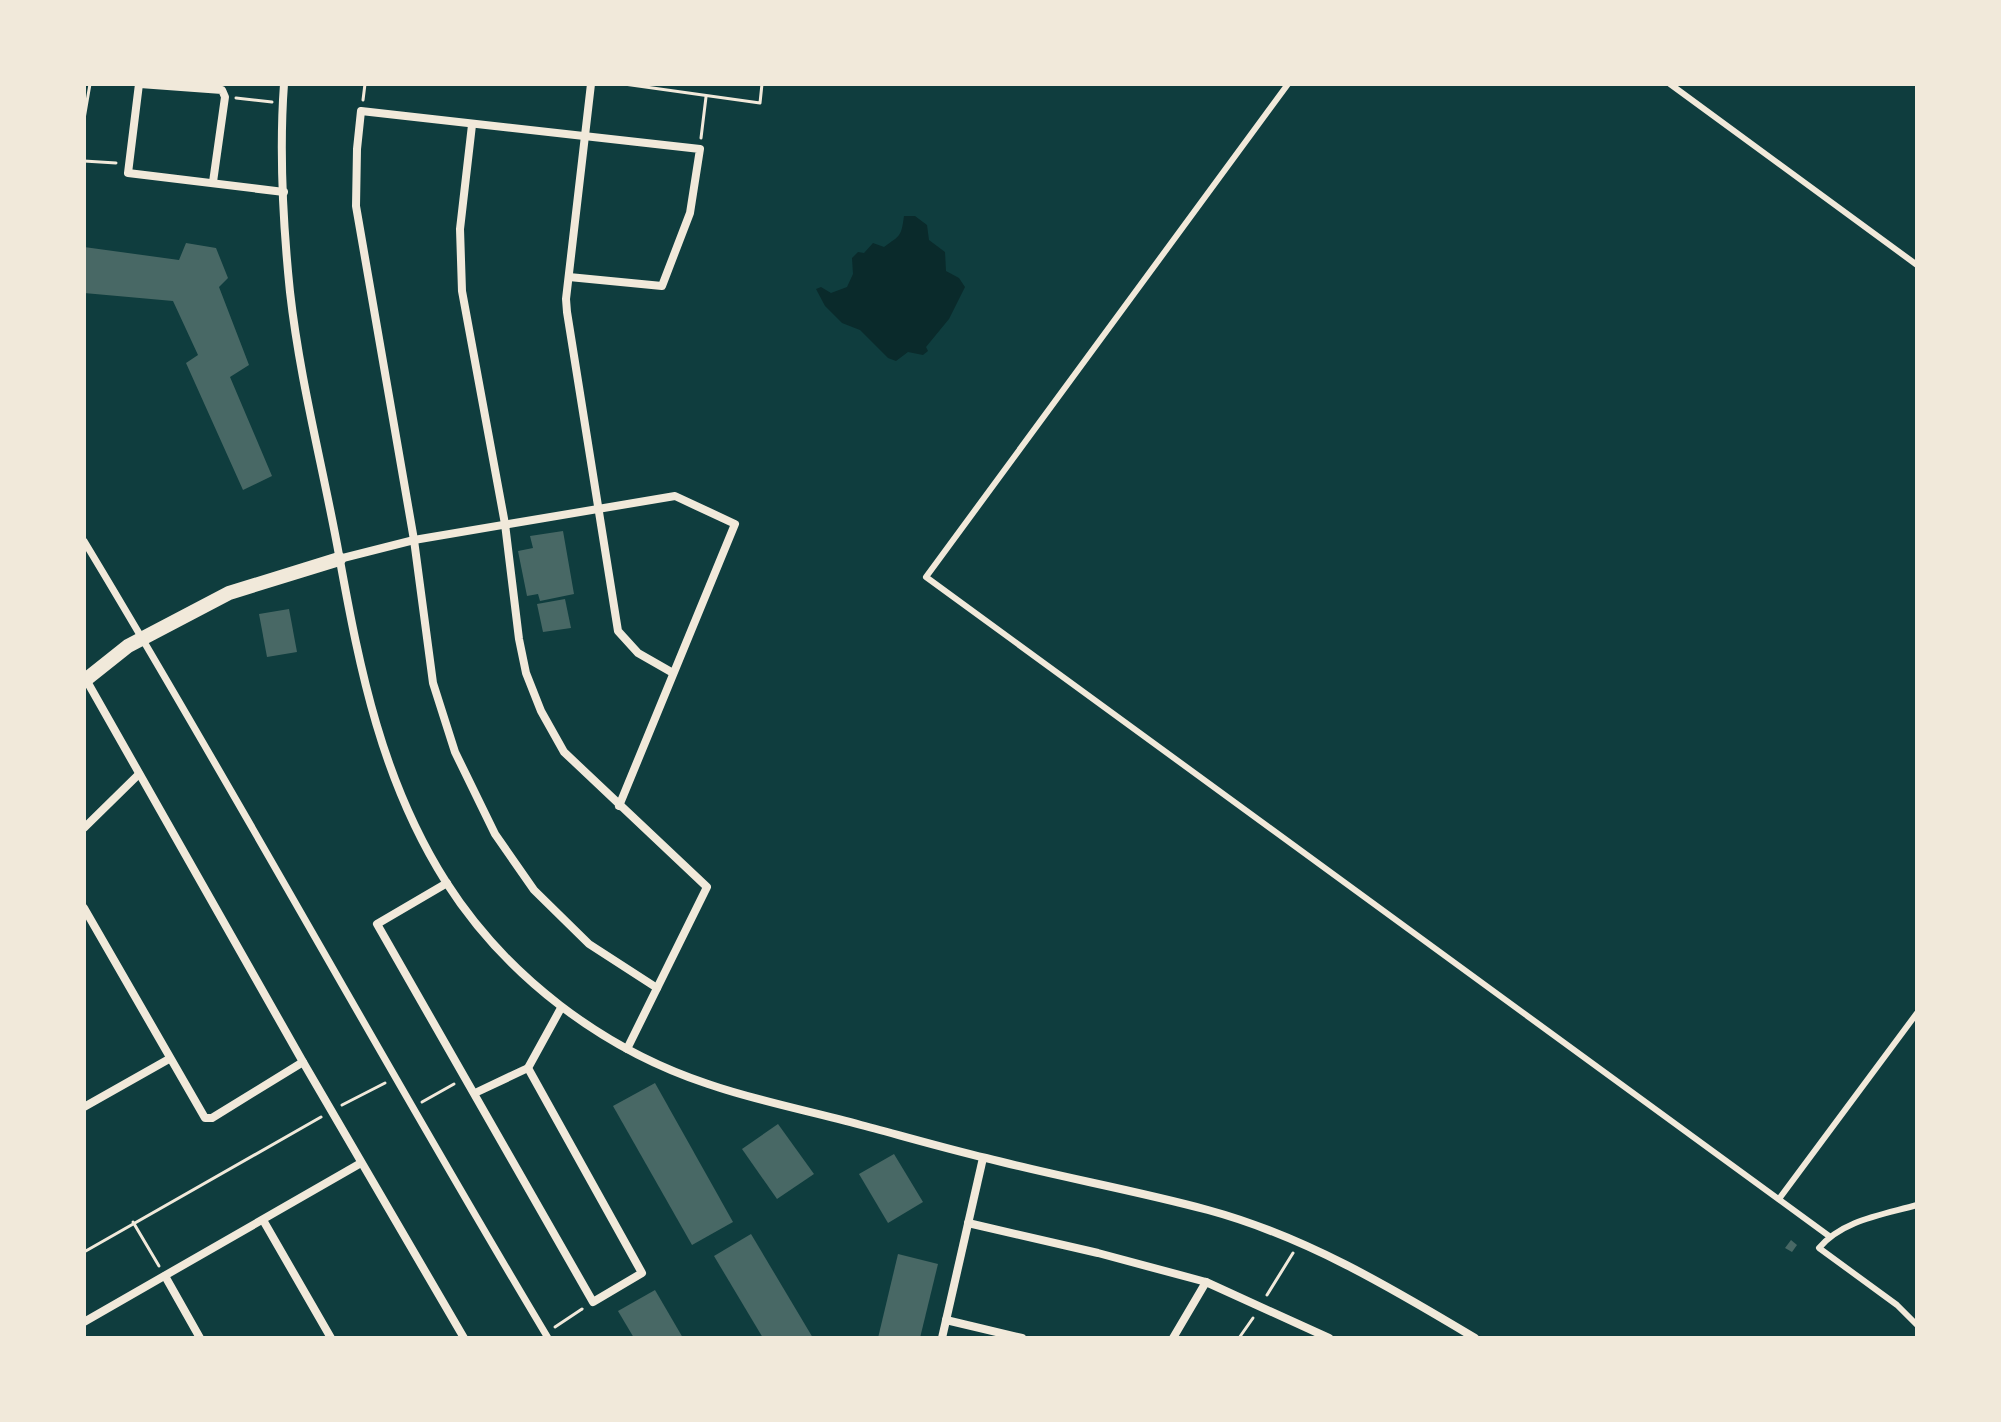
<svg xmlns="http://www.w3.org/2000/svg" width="2001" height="1422" viewBox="0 0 2001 1422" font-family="'PT Sans',sans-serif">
<rect width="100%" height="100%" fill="#0f3d3e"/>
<path fill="#0a2a2b" d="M904,216H915L927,225L929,240L945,252L946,271L959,278L965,287L949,319L926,347L928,351L923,355L908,352L896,361L888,358L860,330L842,323L825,306L816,289L821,287L831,293L847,287L853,274L852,258L858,252L864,253L873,243L884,247C900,235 901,238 904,216Z"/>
<g fill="#486865">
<polygon points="186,243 216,248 228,278 219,287 249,365 230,377 272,476 243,490 186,363 198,355 173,301 84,293 84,247 179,260"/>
<polygon points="563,531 574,594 540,601 538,594 527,596 518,551 533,548 530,536"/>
<polygon points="565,599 571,628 543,632 537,604"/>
<polygon points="289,609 297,652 267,657 259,614"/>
<polygon points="655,1083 733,1222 692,1245 613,1106"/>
<polygon points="778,1124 814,1174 777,1199 742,1149"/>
<polygon points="894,1154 923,1202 888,1223 859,1174"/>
<polygon points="751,1234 813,1338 763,1338 714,1256"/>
<polygon points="1791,1240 1797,1245 1792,1252 1785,1248"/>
<polygon points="898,1254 938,1264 920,1338 878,1338"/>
<polygon points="655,1290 683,1338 634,1338 618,1311"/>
</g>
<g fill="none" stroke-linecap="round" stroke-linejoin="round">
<g stroke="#f1e9da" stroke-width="3">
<polyline points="624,84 760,103 762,84"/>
<polyline points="236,98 272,102"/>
<polyline points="363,100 365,84"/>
<polyline points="84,119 90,84"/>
<polyline points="701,138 706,97"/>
<polyline points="84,161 116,163"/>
<polyline points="422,1102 454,1084"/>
<polyline points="342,1105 385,1083"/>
<polyline points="133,1222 159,1266"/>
<polyline points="84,1252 321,1117"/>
<polyline points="1267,1295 1293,1253"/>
<polyline points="555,1327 582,1309"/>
<polyline points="1239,1338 1253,1318"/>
</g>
<g stroke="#f1e9da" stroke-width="6">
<polyline points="1288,84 926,577 1829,1236"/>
<polyline points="1670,84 1917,265"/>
<polyline points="1779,1199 1917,1013"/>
<path d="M1917,1205C1882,1215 1843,1220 1819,1248L1897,1305L1917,1325"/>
</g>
<path stroke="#f1e9da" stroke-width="7" d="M84,541C243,804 390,1075 548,1338"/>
<g stroke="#f1e9da" stroke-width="8">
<polyline points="139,84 128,173 284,192"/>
<polyline points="140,84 222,90 225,97 213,182"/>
<path d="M284,84C279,152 283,224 290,292C300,381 323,467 339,555C360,671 382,781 446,882C506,976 602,1049 708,1084C757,1101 810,1111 861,1125C903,1136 944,1148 986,1158C1059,1177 1134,1190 1208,1210C1304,1236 1390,1287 1475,1338"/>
<polyline points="591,84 566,299 567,312 618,631 638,653 673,673"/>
<polyline points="472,125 460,229 462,291 505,524 519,639 526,673 541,711 564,752 707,887 627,1049"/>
<polyline points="569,277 662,286 690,213 700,149 361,111 357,149 356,206 414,540 433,683 455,752 495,834 534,890 589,944 657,988"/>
<polyline points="339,559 414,540 675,496 735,524 619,806"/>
<polyline points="84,676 303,1062 464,1338"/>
<polyline points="84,828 139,774"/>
<polyline points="447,883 377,924 593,1302 642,1273 528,1068 561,1008"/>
<polyline points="84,908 205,1118 212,1118 303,1062"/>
<polyline points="475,1093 528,1068"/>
<polyline points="84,1107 169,1059"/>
<polyline points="263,1220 331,1338"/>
<polyline points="968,1223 1098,1253 1206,1282 1329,1338"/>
<polyline points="165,1276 200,1338"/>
<polyline points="946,1320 1022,1338"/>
<polyline points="84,1322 361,1163"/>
<polyline points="942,1338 983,1158"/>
<polyline points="1173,1338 1206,1282"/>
</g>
<polyline stroke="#f1e9da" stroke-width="14" points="84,681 128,646 229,593 339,559"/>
</g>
<rect width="2001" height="1422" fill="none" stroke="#f1e9da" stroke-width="172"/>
</svg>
